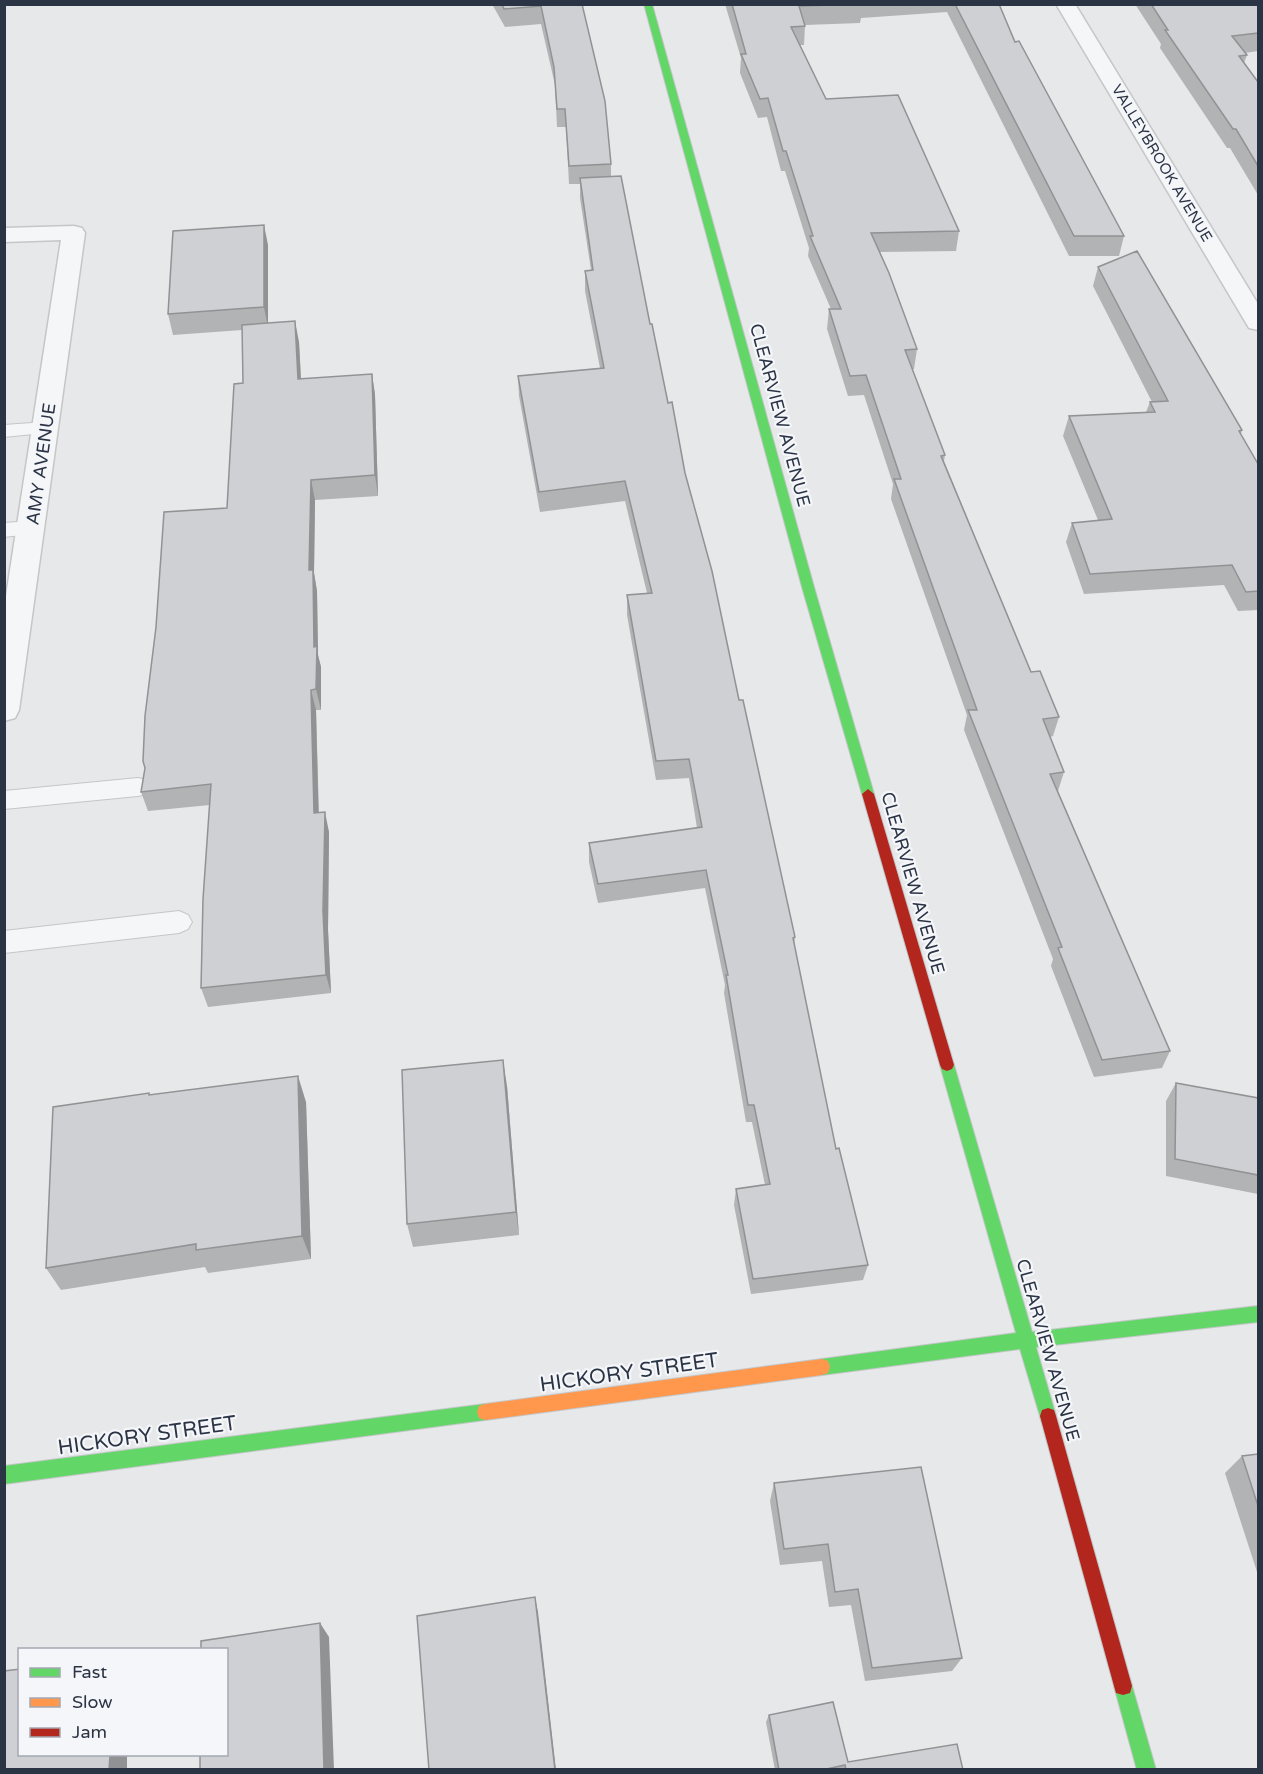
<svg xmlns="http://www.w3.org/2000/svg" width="1263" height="1774" viewBox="0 0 1263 1774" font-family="'Varela Round',sans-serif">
<rect width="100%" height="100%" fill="#e6e8ea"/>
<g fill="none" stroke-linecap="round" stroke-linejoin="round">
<defs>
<g id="lane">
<polygon points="46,422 53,424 56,428 53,432 4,437 4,425"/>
<polygon points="31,521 38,523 42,528 38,533 4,537 4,523"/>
<polygon points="138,778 147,780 150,787 147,794 138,796 4,809 4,791"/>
<polygon points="179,911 188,915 192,922 188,929 179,933 4,953 4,931"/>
</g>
<g id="street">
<polygon points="1056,4 1075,4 1258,304 1258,330 1249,328 1246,323"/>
<polygon points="74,226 82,228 85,233 19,710 15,718 4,721 4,609 61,240 4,242 4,228"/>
</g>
<g id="fast">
<polygon points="644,4 652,4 814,587 874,794 868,799 862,794 802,587"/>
<polygon points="947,1059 952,1061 954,1065 1032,1332 1258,1306 1258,1322 1036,1347 1056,1416 1054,1422 1048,1424 1042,1422 1040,1416 1020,1349 822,1375 816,1373 814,1367 816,1361 822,1359 1016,1333 940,1065 942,1061"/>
<polygon points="485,1404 491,1406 493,1412 491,1418 485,1420 4,1484 4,1466"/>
<polygon points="1123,1677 1130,1679 1156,1770 1137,1770 1114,1686 1116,1679"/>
</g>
<polygon id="slow" points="822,1359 828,1361 830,1367 828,1373 822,1375 485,1420 479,1418 477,1412 479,1406 485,1404"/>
<g id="jam">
<polygon points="868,789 874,794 954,1065 952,1069 947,1071 942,1069 940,1065 862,794"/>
<polygon points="1048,1408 1054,1410 1056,1416 1132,1686 1130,1693 1123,1695 1116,1693 1114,1686 1040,1416 1042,1410"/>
</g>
</defs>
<use href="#lane" stroke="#c4c6c8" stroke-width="2"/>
<use href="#street" stroke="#c4c6c8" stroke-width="3"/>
<use href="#fast" stroke="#c4c6c8" stroke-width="2"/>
<use href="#slow" stroke="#c4c6c8" stroke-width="2"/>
<use href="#jam" stroke="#c4c6c8" stroke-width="2"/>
<use href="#lane" fill="#f5f6f7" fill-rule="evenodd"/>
<use href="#street" fill="#f5f6f7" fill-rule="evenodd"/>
<use href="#fast" fill="#63d668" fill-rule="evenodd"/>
<use href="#slow" fill="#ff974d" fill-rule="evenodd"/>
<use href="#jam" fill="#b3261e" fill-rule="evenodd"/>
</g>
<g fill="#b1b3b5">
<polygon points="492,4 582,4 611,164 611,176 650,324 795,937 794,945 836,1149 868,1265 863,1280 751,1294 734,1205 736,1189 765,1185 752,1122 746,1122 724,993 725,985 705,888 598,903 589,862 589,843 697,828 689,778 656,780 627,615 627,595 647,593 625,501 540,512 519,396 518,376 600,368 585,291 585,271 591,270 580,198 580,184 569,184 566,127 557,127 555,85 541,24 505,27"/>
<polygon points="725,4 999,4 1015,42 1124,236 1119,256 1069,256 947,12 861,18 860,23 805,25 804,45 800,45 826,99 959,231 956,251 880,252 917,349 914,369 912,369 945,455 944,461 1031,672 1059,717 1053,736 1050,737 1064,772 1058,791 1170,1051 1162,1068 1094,1077 1051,966 1053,959 964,730 967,715 891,499 893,484 864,395 848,396 827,329 829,309 831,309 808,256 809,248 785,171 781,171 767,117 758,118 740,73 741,58"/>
<polygon points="1135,4 1258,4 1258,51 1245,53 1247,55 1244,63 1258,82 1258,195 1230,148 1227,148 1160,48 1161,44"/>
<polygon points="268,245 268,323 299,342 301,379 372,374 375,395 378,496 315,500 314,573 317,591 318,655 321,667 321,710 316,710 319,813 329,832 328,930 331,993 208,1007 201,988 210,805 148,811 141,792 227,508 243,383 242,330 173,335 168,314"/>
<polygon points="1098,267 1242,430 1241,434 1258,464 1258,610 1238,611 1224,585 1084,594 1066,542 1072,523 1098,520 1063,436 1069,416 1146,412 1150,402 1152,402 1093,286"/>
<polygon points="1176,1083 1258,1098 1258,1194 1166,1176 1166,1101"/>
<polygon points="507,1086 519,1235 413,1247 407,1224"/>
<polygon points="151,1095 306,1102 311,1259 208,1273 205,1267 61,1290 46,1268"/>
<polygon points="1258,1454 1258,1575 1225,1473 1242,1456"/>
<polygon points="774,1483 962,1658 952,1671 865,1681 851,1605 829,1607 822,1561 780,1565 770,1501"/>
<polygon points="769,1715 848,1762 963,1770 775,1770 766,1722"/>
</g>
<g fill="#909294">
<polygon points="264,225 268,245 268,328 264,307"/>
<polygon points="295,321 299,342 302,400 298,379"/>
<polygon points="372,374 375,395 378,496 375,475"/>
<polygon points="311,480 315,500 314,573 317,591 318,655 321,667 321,710 316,689 314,647 309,570"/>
<polygon points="311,690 316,710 319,833 314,813"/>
<polygon points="325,812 329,832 328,930 331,993 326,975 323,911"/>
<polygon points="503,1060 507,1086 519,1235 516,1212"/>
<polygon points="298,1076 306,1102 311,1259 302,1236"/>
<polygon points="535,1597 538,1612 556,1770 555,1770"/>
<polygon points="320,1623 329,1637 334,1770 324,1770"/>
<polygon points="110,1755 127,1755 127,1770 109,1770"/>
</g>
<g fill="#ced0d3" stroke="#909294" stroke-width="1.5">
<polygon points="502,4 582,4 605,101 611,164 569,166 565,109 557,109 554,67 541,6 504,9"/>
<polygon points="732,4 862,4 799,6 805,26 791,27 826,99 898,95 959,231 871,233 889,273 917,349 905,350 945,455 941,456 1031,672 1040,671 1059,717 1043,719 1064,772 1050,774 1170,1051 1102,1060 1058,948 1062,947 968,710 977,710 894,479 901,479 866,375 850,376 829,309 841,309 810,236 813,236 786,151 783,151 768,98 760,99 741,54 746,54"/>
<polygon points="955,4 999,4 1015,42 1019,41 1124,236 1074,236"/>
<polygon points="1151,4 1258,4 1258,33 1232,36 1247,55 1239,56 1258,82 1258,166 1236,129 1233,129 1165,30 1168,30"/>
<polygon points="621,176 650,324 652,324 668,403 672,402 685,473 712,571 739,700 743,700 795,937 793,938 836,1149 839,1148 868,1265 753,1279 736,1189 770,1184 754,1105 748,1105 726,975 728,975 706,870 598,884 589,843 702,827 689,759 656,761 627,595 652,593 625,481 539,492 518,376 604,368 585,271 593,270 580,178"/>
<polygon points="264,225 264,307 168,314 173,231"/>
<polygon points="1137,251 1242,430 1239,431 1258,464 1258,591 1246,592 1232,565 1090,574 1072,523 1112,519 1069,416 1155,412 1150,402 1168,401 1098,267"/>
<polygon points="295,321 298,379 372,374 375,475 311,480 309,570 313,570 314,647 317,646 316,689 311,690 314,813 325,812 323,911 326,975 201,988 203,899 211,784 141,792 145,768 143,761 145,716 156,627 164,512 227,508 234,384 243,383 242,325"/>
<polygon points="503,1060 516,1212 407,1224 402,1070"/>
<polygon points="298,1076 302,1236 196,1250 196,1244 46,1268 53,1107 149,1093 149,1095"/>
<polygon points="1176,1083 1258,1098 1258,1175 1175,1159"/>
<polygon points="1258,1454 1258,1506 1242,1456"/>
<polygon points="921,1467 962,1658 872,1668 858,1589 835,1592 828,1544 784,1549 774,1483"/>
<polygon points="535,1597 555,1770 429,1770 417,1616"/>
<polygon points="320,1623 324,1770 200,1770 200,1755 226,1755 226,1650 201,1650 201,1641"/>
<polygon points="20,1669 20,1755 110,1755 109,1770 4,1770 4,1671"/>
<polygon points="833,1702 848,1762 957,1744 963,1770 846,1770 845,1765 822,1770 779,1770 769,1715"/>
</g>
<g text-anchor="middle" stroke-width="4.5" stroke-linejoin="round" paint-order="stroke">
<g font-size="15" fill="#2b3445" stroke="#f4f6f9">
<text transform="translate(1162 163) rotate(59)" y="5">VALLEYBROOK AVENUE</text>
</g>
<g font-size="18" fill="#2b3445" stroke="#f4f6f9">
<text transform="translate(780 415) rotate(75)" y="6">CLEARVIEW AVENUE</text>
<text transform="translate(41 464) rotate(-82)" y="6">AMY AVENUE</text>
<text transform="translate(913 883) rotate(74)" y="6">CLEARVIEW AVENUE</text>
<text transform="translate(1048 1350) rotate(74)" y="6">CLEARVIEW AVENUE</text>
</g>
<g font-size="21" fill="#2b3445" stroke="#f4f6f9">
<text transform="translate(629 1372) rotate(-8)" y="7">HICKORY STREET</text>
<text transform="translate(147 1435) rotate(-8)" y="7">HICKORY STREET</text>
</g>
</g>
<rect width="1263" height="1774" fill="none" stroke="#2b3445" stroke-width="12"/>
<rect x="18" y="1648" width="210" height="108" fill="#f4f6f9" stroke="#a4a8b1" stroke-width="1.5"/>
<rect x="30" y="1668" width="30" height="9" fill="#63d668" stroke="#a4a8b1" stroke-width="1.5"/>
<text x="72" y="1678" font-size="18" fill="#2b3445">Fast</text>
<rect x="30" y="1698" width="30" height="9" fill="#ff974d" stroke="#a4a8b1" stroke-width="1.5"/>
<text x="72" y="1708" font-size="18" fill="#2b3445">Slow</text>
<rect x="30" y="1728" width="30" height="9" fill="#b3261e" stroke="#a4a8b1" stroke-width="1.5"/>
<text x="72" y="1738" font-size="18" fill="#2b3445">Jam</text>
</svg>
